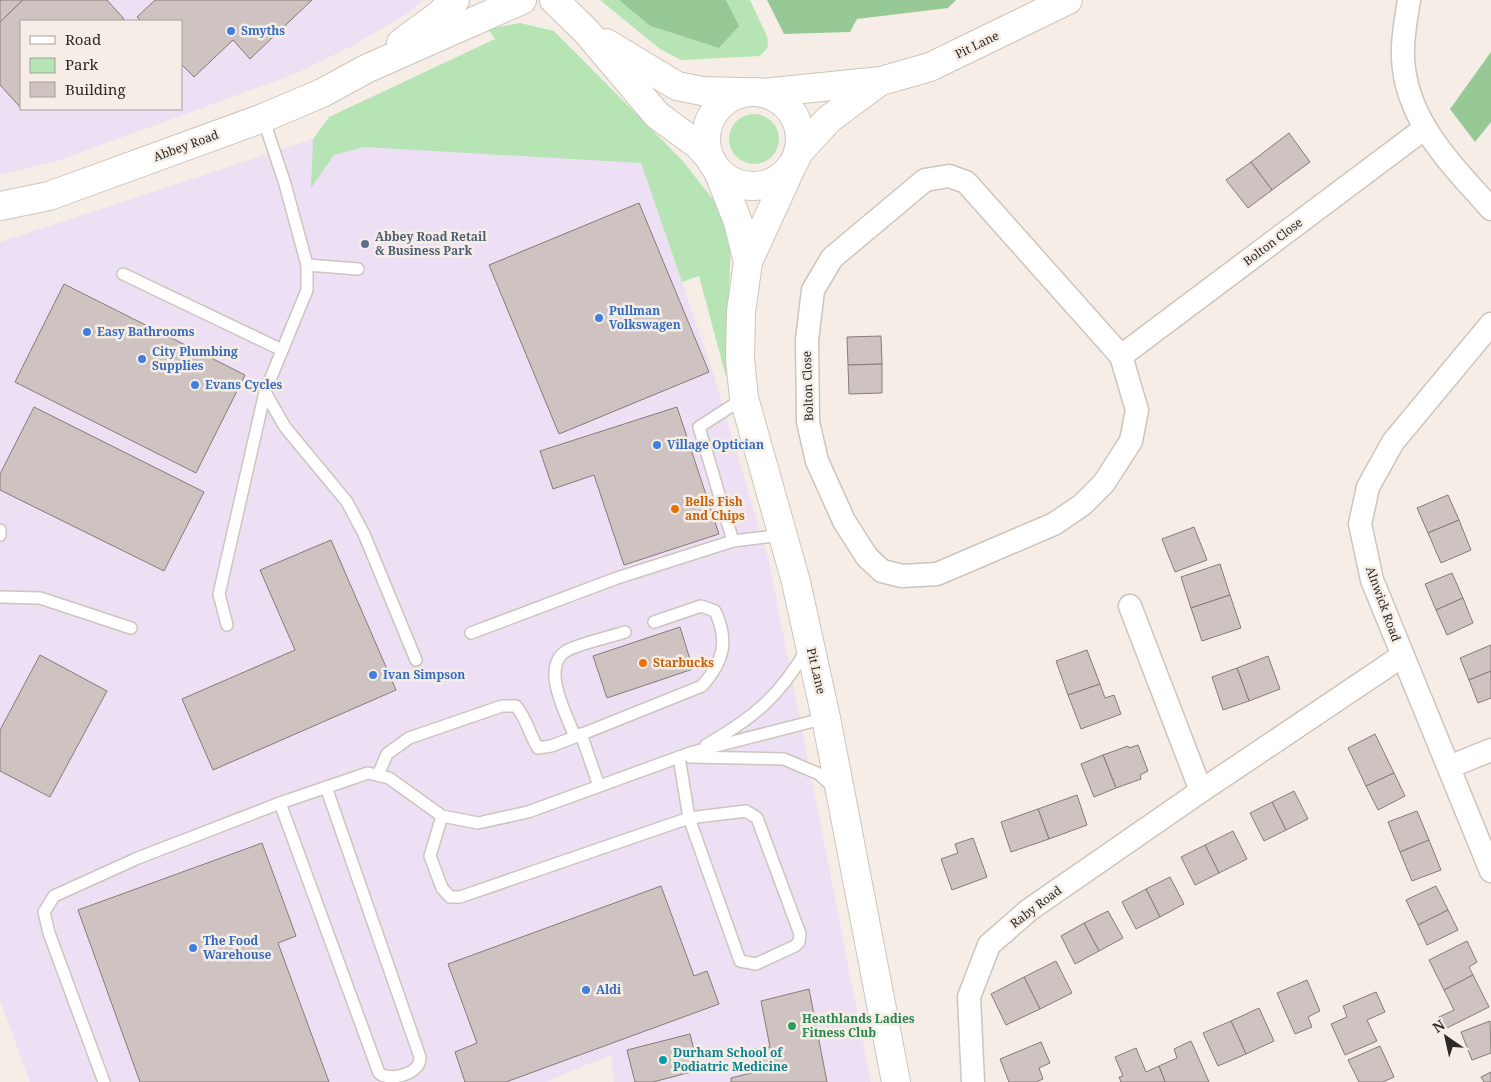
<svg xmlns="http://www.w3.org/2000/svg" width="1491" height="1082" viewBox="0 0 1491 1082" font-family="'Noto Serif',serif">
<rect width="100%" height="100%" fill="#f6eee6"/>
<g fill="#eee0f4" fill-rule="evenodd">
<path d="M0,0H423L407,14L352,46L295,74L60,160L0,175ZM21,21H181V109H21Z"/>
<polygon points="331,133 641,163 714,375 769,561 871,1082 614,1082 611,1055 545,1082 30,1082 0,1000 0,242"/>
</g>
<g fill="#b6e4b5">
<polygon points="600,0 619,0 650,26 719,48 738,26 726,0 750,0 767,36 768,47 760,56 681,60 660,49"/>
<polygon points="520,23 554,31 682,160 715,202 731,239 726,377 699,276 682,282 641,163 364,147 334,155 311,188 313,139 329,117 495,39 488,29"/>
<circle cx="754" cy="139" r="25"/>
</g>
<g fill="#97c997">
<polygon points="619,0 726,0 739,26 719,48 650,26"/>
<polygon points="767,0 956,0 948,8 857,19 850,32 784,34"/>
<polygon points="1491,52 1491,122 1475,142 1450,109"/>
</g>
<g fill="#cfc3c1" stroke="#857b78">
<polygon points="0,0 23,0 0,22"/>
<polygon points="23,0 107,0 124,19 121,21 21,21 21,108 0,85 0,22"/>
<polygon points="155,0 312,0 250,59 233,40 194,77 181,64 181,21 141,21 137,17"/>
<polygon points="1289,133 1310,162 1272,190 1251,162"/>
<polygon points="1251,162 1272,190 1248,208 1226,180"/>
<polygon points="639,203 709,372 559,434 489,265"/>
<polygon points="64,284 245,375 196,473 15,382"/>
<polygon points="881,336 882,364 848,365 847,337"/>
<polygon points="882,364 882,393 849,394 848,365"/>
<polygon points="34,407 204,492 164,571 0,490 0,474"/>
<polygon points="677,407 719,534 624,565 594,475 553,489 540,451"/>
<polygon points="1448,495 1459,520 1428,533 1417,508"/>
<polygon points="1459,520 1471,550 1441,563 1428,533"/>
<polygon points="1194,527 1207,560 1175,572 1162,539"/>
<polygon points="331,540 396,690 213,770 182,699 295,650 260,570"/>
<polygon points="1220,564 1230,595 1191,608 1181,577"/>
<polygon points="1452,573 1463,598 1436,610 1425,584"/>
<polygon points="1230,595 1241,628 1202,641 1191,608"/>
<polygon points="1463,598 1473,623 1447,635 1436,610"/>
<polygon points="680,627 693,669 607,698 593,656"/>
<polygon points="1491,645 1491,671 1469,680 1460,658"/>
<polygon points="1087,650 1100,684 1068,695 1056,661"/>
<polygon points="40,655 107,691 50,797 0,771 0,730"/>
<polygon points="1268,656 1280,689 1249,701 1237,668"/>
<polygon points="1237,668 1249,701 1223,710 1212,677"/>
<polygon points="1491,671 1491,698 1478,703 1469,680"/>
<polygon points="1100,684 1105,698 1114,695 1121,714 1081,729 1068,695"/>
<polygon points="1375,734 1394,773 1366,786 1348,748"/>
<polygon points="1138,745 1148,771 1140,775 1141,779 1116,788 1103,755 1128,746 1129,748"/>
<polygon points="1103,755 1116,788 1094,797 1081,764"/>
<polygon points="1394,773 1405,796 1378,810 1366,786"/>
<polygon points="1294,791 1308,819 1286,830 1272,802"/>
<polygon points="1077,795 1087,825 1049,839 1038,809"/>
<polygon points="1272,802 1286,830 1264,841 1250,813"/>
<polygon points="1038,809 1049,839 1011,852 1001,822"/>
<polygon points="1417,811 1429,840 1400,852 1388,822"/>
<polygon points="1233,831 1247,859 1219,873 1205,845"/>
<polygon points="973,838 987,877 952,890 941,859 958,853 955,844"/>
<polygon points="1429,840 1441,870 1412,881 1400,852"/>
<polygon points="262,843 296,936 278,943 329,1082 140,1082 78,910"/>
<polygon points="1205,845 1219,873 1195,885 1181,857"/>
<polygon points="1170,877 1184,904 1160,917 1146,889"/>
<polygon points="661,886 694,976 707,971 719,1004 506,1082 465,1082 455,1052 477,1043 448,964"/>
<polygon points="1436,886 1448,910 1418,925 1406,900"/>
<polygon points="1146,889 1160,917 1136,929 1122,902"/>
<polygon points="1448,910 1458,930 1427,945 1418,925"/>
<polygon points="1108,911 1123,938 1099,951 1084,923"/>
<polygon points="1084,923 1099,951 1075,964 1061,936"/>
<polygon points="1467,941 1477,962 1469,967 1473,975 1444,990 1429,960"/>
<polygon points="1056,961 1072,993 1040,1009 1024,977"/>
<polygon points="1473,975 1489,1007 1445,1029 1439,1017 1454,1010 1444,990"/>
<polygon points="1024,977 1040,1009 1006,1025 991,994"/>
<polygon points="1307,980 1320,1011 1308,1017 1312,1027 1295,1034 1277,993"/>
<polygon points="809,989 827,1082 731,1082 731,1078 759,1071 754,1049 770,1047 761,1001"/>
<polygon points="1376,992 1385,1012 1367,1020 1377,1041 1345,1055 1331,1024 1347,1017 1343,1006"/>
<polygon points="1259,1008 1274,1041 1246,1054 1231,1021"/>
<polygon points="1231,1021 1246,1054 1218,1066 1203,1033"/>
<polygon points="1490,1021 1491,1053 1472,1060 1461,1032"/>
<polygon points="690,1034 699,1070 653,1082 635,1082 627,1050"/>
<polygon points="1191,1041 1209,1082 1165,1082 1159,1066 1177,1058 1174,1049"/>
<polygon points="1041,1042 1050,1063 1039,1068 1043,1079 1036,1082 1009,1082 1000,1059"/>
<polygon points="1380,1046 1394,1077 1383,1082 1359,1082 1348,1060"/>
<polygon points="1136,1048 1146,1072 1159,1066 1165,1082 1121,1082 1119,1077 1123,1076 1115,1057"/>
<polygon points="1491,1072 1491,1082 1484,1082 1481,1077"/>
</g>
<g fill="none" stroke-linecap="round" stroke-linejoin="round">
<defs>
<g id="lane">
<polyline points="263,118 285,184 307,265 307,290 265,392 285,427 347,502 364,534 416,660"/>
<polyline points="307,265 358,269"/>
<polyline points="123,274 282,350"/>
<polyline points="744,398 699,427 733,541 782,535"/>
<polyline points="0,530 0,535"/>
<polyline points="0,597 40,598 131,628"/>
<polyline points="227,625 219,594 265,392"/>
<path d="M625,632C610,637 578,644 566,651C540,668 567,715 575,737L702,686C724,661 729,641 715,611L701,606L654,622"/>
<polyline points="471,633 617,578 733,541"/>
<polyline points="581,734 599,786"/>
<path d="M706,745C753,718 779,697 807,649"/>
<polyline points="690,757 784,759 819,774 835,789"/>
<path d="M378,775L387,754L409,738L502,706H516C527,719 529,734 538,748L551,746L575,737"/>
<path d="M280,803L379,1073C390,1082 421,1074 420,1057L326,787"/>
<polyline points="442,816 430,856 442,888 450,897 460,897 689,818 746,811 757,818 800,934 799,942 795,946 756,964 740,961 689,818 679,757"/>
<polyline points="104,1082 49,933 44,912 54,896 138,858 280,803 368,773 389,778 442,816 478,823 528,812 693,752 826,718"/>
</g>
<g id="street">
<path d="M1409,0C1406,19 1402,38 1403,57C1405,120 1452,165 1491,209"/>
<polygon points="949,176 966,182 1121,356 1137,410 1131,441 1104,483 1082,505 1054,524 937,574 902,576 882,571 867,557 844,521 817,461 808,422 807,340 813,290 832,258 925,180"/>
<polyline points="1491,324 1393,442 1368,487 1360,524 1372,580 1491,871"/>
<polyline points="1121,356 1425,128"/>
<polyline points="1130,606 1201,791"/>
<polyline points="1449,767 1491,750"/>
<polyline points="973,1082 969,997 989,945 1029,910 1201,791 1402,656"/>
</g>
<g id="secondary">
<polyline points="554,0 586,31 657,115 698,145 708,156"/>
<polyline points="401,43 439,15 455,0"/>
<polyline points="606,43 677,86 702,91 743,92"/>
<circle cx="753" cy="139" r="47"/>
<polyline points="763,93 881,81 930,67 1068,0"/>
<polyline points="798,153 829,119 879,82"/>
<polyline points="791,168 748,262 741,312 740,359 744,398 796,582 826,718 896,1082"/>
<polyline points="718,171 738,222 748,262"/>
<polyline points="0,206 49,196 263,118 322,93 366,69 522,0"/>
</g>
</defs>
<use href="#lane" stroke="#cdc5bd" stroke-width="14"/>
<use href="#street" stroke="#cdc5bd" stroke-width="25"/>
<use href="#secondary" stroke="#cdc5bd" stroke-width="30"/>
<use href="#lane" stroke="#fff" stroke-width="11"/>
<use href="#street" stroke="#fff" stroke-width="22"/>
<use href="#secondary" stroke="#fff" stroke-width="28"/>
</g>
<g fill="#3f7fe0" stroke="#f6eee6" stroke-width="2">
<circle cx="231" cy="31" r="5"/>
<circle cx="599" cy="318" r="5"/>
<circle cx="87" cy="332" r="5"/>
<circle cx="142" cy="359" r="5"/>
<circle cx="195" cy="385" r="5"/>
<circle cx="657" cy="445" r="5"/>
<circle cx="373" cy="675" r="5"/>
<circle cx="193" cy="948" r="5"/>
<circle cx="586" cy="990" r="5"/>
</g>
<circle fill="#5c6f8a" stroke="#f6eee6" stroke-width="2" cx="365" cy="244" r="5"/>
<g fill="#e8710a" stroke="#f6eee6" stroke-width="2">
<circle cx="675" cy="509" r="5"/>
<circle cx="643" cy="663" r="5"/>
</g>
<circle fill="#2e9e5b" stroke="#f6eee6" stroke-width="2" cx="792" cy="1026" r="5"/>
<circle fill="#0f9aa8" stroke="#f6eee6" stroke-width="2" cx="663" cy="1060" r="5"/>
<g text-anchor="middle" stroke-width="5" stroke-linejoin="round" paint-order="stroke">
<g font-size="12" font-weight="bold" fill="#366cbe" stroke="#f6eee6" text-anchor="start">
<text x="241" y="35">Smyths</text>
<text x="609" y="315">Pullman<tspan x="609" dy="14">Volkswagen</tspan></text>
<text x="97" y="336">Easy Bathrooms</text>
<text x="152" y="356">City Plumbing<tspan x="152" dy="14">Supplies</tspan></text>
<text x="205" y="389">Evans Cycles</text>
<text x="667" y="449">Village Optician</text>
<text x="383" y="679">Ivan Simpson</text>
<text x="203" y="945">The Food<tspan x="203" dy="14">Warehouse</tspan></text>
<text x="596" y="994">Aldi</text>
</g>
<g font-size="12" fill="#2c2926" stroke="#f6eee6">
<text transform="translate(977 45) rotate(-26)" y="4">Pit Lane</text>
<text transform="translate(186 146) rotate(-20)" y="4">Abbey Road</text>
<text transform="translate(1273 242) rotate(-37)" y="4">Bolton Close</text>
<text transform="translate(808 386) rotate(-92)" y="4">Bolton Close</text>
<text transform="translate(1383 604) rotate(70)" y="4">Alnwick Road</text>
<text transform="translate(816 671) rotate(77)" y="4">Pit Lane</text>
<text transform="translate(1036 907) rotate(-37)" y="4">Raby Road</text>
</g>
<g font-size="12" font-weight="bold" fill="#4e5e75" stroke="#f6eee6" text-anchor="start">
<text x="375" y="241">Abbey Road Retail<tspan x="375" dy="14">&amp; Business Park</tspan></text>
</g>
<g font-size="12" font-weight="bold" fill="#c56008" stroke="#f6eee6" text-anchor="start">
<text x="685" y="506">Bells Fish<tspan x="685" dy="14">and Chips</tspan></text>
<text x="653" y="667">Starbucks</text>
</g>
<g font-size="12" font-weight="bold" fill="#27864d" stroke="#f6eee6" text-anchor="start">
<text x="802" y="1023">Heathlands Ladies<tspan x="802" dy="14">Fitness Club</tspan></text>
</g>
<g font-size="12" font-weight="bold" fill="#0d838f" stroke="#f6eee6" text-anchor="start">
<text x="673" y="1057">Durham School of<tspan x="673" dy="14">Podiatric Medicine</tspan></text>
</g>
</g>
<rect x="20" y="20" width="162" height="90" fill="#f6eee6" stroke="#a59f99"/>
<rect x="30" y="36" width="25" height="8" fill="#ffffff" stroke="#a59f99"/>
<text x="65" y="45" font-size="15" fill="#2c2926">Road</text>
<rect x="30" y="58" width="25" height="15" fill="#b6e4b5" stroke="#a59f99"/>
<text x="65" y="70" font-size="15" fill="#2c2926">Park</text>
<rect x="30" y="82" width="25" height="15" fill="#cfc3c1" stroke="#a59f99"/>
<text x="65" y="95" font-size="15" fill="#2c2926">Building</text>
<g transform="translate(1446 1037) rotate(326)" stroke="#f6eee6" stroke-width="4" paint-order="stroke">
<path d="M0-4L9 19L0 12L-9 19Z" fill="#2c2926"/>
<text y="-8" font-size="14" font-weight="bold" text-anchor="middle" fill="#2c2926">N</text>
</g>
</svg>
